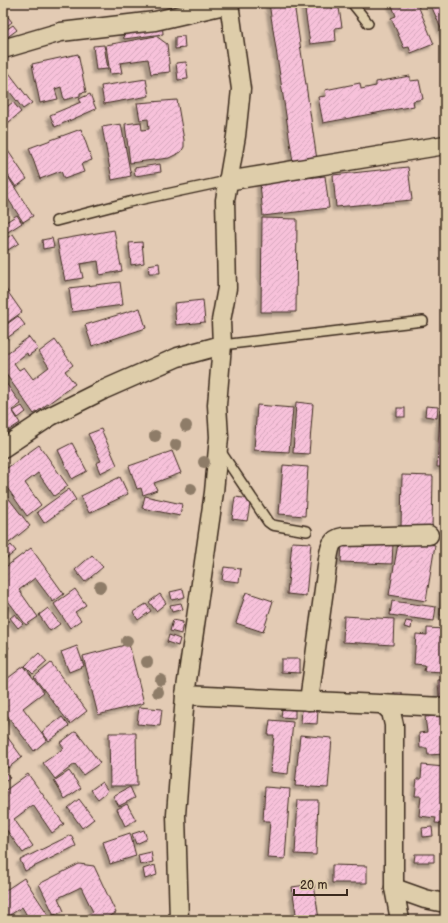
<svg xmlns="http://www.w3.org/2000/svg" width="448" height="923" viewBox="0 0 448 923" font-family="'Balsamiq Sans',sans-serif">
<defs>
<pattern id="building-hatch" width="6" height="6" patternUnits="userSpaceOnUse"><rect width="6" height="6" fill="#f7c1da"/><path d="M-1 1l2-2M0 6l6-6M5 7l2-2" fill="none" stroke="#d5a6bb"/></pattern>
<filter id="shadow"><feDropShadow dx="-3.5" dy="3.5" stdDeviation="1" flood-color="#0004"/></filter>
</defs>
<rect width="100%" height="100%" fill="#e3cbb4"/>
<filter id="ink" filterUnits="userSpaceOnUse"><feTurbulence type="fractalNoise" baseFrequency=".025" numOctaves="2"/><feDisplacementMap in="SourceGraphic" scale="8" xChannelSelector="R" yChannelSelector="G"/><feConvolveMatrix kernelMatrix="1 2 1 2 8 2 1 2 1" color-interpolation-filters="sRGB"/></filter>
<g filter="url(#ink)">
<g fill="url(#building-hatch)" stroke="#3b2a1e" filter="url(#shadow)">
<polygon points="269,3 294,3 317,160 293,162"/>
<polygon points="304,3 332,3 332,9 339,8 342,27 335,28 336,41 310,44"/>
<polygon points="391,3 417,3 434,44 411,53 409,47 404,48 391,18 396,16"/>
<polygon points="430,3 445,3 445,38"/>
<polygon points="5,13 12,22 3,29 3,15"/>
<polygon points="162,21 163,34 124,39 122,26"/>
<polygon points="13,25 17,30 6,38 3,32"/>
<polygon points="156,36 167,44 170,72 151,74 148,59 120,63 122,73 110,74 106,45"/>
<polygon points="184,36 185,48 175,49 175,37"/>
<polygon points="104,45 108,69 96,70 93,46"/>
<polygon points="78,54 86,92 80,93 80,96 64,100 61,87 55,89 58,99 40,103 32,64"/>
<polygon points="186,62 188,79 178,80 176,63"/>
<polygon points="3,65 32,103 23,109 3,83"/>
<polygon points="410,76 410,81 419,80 423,99 413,101 414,106 323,123 318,97 326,96 325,90 360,83 361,89 376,86 376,82"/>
<polygon points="146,79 149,96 104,104 101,86"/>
<polygon points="90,94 96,109 55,127 50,115 81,102 79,99"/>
<polygon points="177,100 184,140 184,147 181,152 169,158 130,163 125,124 141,122 142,130 149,129 148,119 140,120 137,103"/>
<polygon points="13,102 21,112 3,127 3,110"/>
<polygon points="121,124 131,176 112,180 102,127"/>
<polygon points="81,129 92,160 81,164 84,172 64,179 61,171 40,179 29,148"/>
<polygon points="6,148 27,179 16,187 3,168 3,151"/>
<polygon points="160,164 161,172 135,176 134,168"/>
<polygon points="408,167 412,200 336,207 333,175"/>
<polygon points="3,169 33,216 23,222 3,191"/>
<polygon points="325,176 329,208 263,216 260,183"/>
<polygon points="17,215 22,223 3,235 3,224"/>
<polygon points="262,218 297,219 296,312 261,312"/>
<polygon points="114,230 122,271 100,275 98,261 80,264 83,278 65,281 57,240"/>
<polygon points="13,234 19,243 8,250 3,240"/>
<polygon points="52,238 54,247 43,249 42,240"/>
<polygon points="142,242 144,263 131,265 129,243"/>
<polygon points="159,263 160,273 149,273 148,265"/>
<polygon points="120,282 123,305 72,312 69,288"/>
<polygon points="3,285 22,312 7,323 3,317"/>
<polygon points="203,300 205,322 176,325 174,303"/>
<polygon points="140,308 146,328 92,346 85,325"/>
<polygon points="18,316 25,325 3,341 3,327"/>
<polygon points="29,337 38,349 28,356 27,353 14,363 19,370 24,367 33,379 49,367 39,352 55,340 73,365 65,371 75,384 34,414 3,370 3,356"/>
<polygon points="3,379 21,404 12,410 20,423 3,434"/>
<polygon points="296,402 313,404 309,454 293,453"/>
<polygon points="257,405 293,408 289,452 254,450"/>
<polygon points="22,406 26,412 18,418 13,411"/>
<polygon points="426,406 438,407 437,418 425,416"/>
<rect x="397" y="408" width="8" height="9"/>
<polygon points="440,410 445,410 445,467 437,467"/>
<polygon points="101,429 117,465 100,473 96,463 101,461 88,434"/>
<polygon points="72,443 87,471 72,479 58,450"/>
<polygon points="39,445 68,486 54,496 38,473 25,483 41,505 27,516 3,482 3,471"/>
<polygon points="172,451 181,473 154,483 157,490 143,495 141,488 137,489 129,466"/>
<polygon points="283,465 308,467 305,516 279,514"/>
<polygon points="402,475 433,476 432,529 401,528"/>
<polygon points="120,477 128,494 89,513 81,496"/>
<polygon points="69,489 76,500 44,523 37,512"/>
<polygon points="3,491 30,526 9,543 3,536"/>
<polygon points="145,496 182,504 180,516 142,508"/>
<polygon points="235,497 251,499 247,521 232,519"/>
<polygon points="3,538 8,545 3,549"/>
<polygon points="399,538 435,545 426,601 389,595"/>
<polygon points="292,542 311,543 306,596 287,594"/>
<polygon points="342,542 393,544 392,564 341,562"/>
<polygon points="11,545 16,551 3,561 3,552"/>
<polygon points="31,548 64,594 53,602 35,578 19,590 38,617 26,625 3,594 3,569"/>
<polygon points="92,555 103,567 85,582 75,570"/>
<polygon points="445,562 445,616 440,615"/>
<polygon points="224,567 241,569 239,582 222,580"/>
<polygon points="75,589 86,605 75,612 81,620 70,628 54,604"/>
<polygon points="183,589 185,597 172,600 170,592"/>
<polygon points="246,592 273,601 263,632 236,623"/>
<polygon points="160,594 166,603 156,611 149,602"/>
<polygon points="392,601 436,607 434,621 390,615"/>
<polygon points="181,603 183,609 172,612 170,605"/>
<polygon points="146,604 151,611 138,620 133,612"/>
<polygon points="48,608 60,624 50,631 39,615"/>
<polygon points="15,614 23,624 18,628 10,618"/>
<polygon points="344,616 394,619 393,645 343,642"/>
<polygon points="173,620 183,622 181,634 170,631"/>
<polygon points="406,621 412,622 411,629 404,627"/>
<polygon points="427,628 445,629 445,672 424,671 425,665 414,664 416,634 427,635"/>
<polygon points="169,635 180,639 178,646 167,642"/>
<polygon points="3,639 9,648 3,652"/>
<polygon points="129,644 144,703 98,715 83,656"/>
<polygon points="77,646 84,666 69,672 61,652"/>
<polygon points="39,653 47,662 33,674 25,666"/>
<polygon points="281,659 300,659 300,673 281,672"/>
<polygon points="51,663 87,711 70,724 34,677"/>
<polygon points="24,666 44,692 23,708 47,740 34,751 3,710 3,692 8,689 3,682"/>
<polygon points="438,680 445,680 445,697 439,697"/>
<rect x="394" y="693" width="8" height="10"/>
<polygon points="139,707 162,709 160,726 137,724"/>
<polygon points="282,709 295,710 295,718 281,717"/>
<polygon points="302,709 318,710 317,724 301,723"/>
<polygon points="445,715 445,754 428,755 427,748 420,748 419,733 427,732 425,717"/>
<polygon points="62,717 69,726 49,741 42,732"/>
<polygon points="270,720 293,722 288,774 270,772 274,735 268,735"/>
<polygon points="3,731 22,757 8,768 3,761"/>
<polygon points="76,731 100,763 83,775 75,764 55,779 43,763 64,748 60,743"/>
<polygon points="109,733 136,733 137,786 110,786"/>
<polygon points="300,735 332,738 328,788 295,786"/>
<polygon points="422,765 445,767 445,824 435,823 436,818 419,816 421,796 415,796 417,779 421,779"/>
<polygon points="3,769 10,778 3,783"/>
<polygon points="69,771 81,788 65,799 54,781"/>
<polygon points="28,774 64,824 52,833 33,805 14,819 33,846 23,853 3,825 3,792"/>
<polygon points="102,782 108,791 98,799 91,790"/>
<polygon points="130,787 135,798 119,806 113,796"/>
<polygon points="265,787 290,789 285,859 267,858 270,821 263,821"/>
<polygon points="79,799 94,819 82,828 68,808"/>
<polygon points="298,800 318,800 316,855 295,854"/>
<polygon points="127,804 136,820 125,826 117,809"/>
<polygon points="432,827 433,836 423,837 422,828"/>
<polygon points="144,830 147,839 136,844 132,834"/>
<polygon points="130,833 136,856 110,864 103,842"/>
<polygon points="71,835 76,846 25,871 20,860"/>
<polygon points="3,837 8,844 3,847"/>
<polygon points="151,852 153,862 140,865 138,855"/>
<polygon points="415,854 434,854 434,862 414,862"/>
<polygon points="79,864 94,866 116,913 102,920 85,920 83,917 93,912 81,887 58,898 64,911 54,915 39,884"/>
<polygon points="155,865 157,875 145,879 143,869"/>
<polygon points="332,865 367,866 367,883 332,883"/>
<polygon points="24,878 51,919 49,920 38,920 34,915 29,919 22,907 7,917 9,920 3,920 3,892"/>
<polygon points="314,884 319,920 297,920 292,887"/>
</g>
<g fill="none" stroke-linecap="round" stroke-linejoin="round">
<defs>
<g id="lane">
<polyline points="352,3 368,23"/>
<polyline points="56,221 129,202 227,181"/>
<polyline points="222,345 423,321"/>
<polyline points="219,449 268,522 272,525 307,531"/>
</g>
<g id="street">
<polyline points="3,49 61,32 155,21 229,4"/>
<polyline points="227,181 445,145"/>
<polyline points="3,448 51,416 103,390 178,357 222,345 221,321 227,288 225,200 236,136 241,89 229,3"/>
<polyline points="185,695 445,707"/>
<path d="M309,701L328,559C330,547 331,539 343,537L429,535"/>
<polyline points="383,704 391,712 394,725 394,888 400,920"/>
<polyline points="394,888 425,899 445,903"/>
<polyline points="179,920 176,815 185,695 214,492 219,437 217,405 222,345"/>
</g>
</defs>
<use href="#lane" stroke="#3b2a1e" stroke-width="12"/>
<use href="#street" stroke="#3b2a1e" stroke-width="21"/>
<use href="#lane" stroke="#decdaa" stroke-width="9"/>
<use href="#street" stroke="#decdaa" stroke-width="18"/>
</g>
<g fill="#8e7c68">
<circle cx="186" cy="426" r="6"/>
<circle cx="155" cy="436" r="6"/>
<circle cx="176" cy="445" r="6"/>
<circle cx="204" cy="462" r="6"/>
<circle cx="191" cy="489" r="6"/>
<circle cx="100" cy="587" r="6"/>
<circle cx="127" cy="641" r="6"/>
<circle cx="147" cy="662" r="6"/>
<circle cx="161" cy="680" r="6"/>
<circle cx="158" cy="692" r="6"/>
</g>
</g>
<rect width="448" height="923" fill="none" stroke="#decdaa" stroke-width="16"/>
<rect x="8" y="8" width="432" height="907" fill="none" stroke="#3b2a1e" stroke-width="1.5" filter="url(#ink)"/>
<path d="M294 889v6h53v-6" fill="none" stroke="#3b2a1e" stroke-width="2"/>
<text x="300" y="889" font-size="12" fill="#3b2a1e" stroke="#decdaa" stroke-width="3" paint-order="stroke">20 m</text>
</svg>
